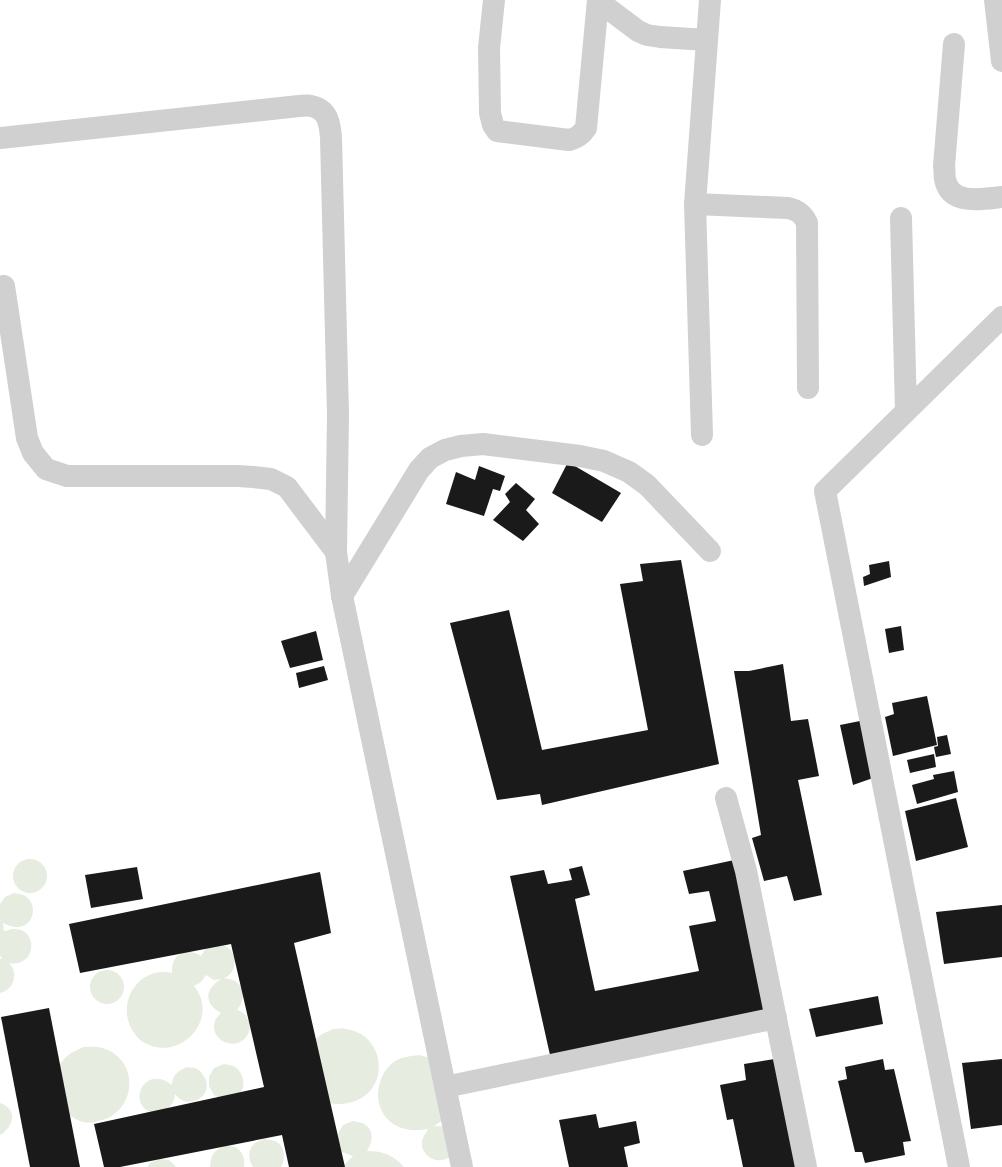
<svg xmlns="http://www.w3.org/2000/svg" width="1002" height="1167" viewBox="0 0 1002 1167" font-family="'Open Sans',sans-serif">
<rect width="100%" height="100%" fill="#fff"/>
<g fill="#e6ecdf">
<circle cx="30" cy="876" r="17"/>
<path d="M14,893C17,894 21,894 23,895C42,903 33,939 3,923L4,931C7,931 10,929 13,929C39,927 37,968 9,963C19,973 14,990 0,993V959H2L0,955V904L5,897Z"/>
<path d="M215,944C218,945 222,945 225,946C236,951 238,967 229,975C228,976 226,977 224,978C227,979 231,979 233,980C246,986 245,1001 237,1010C243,1011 247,1016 249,1022C250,1026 250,1031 248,1034C237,1054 208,1040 215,1021C216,1018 219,1015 221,1013C203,1003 205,989 221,979L214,980L206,975L201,982L194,986C221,1019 179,1064 143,1042C138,1039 134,1033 131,1028C117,1000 140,966 172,973C172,970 172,966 173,963C177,951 191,949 201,956L206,948Z"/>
<circle cx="107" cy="987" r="17"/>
<path d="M333,1029C337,1029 342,1028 346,1029C388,1035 391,1095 348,1103C343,1104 336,1105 330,1103C326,1102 323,1099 319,1097L312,1042L322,1034Z"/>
<path d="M84,1047C91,1047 98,1046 105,1049C141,1062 136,1114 98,1121C93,1123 86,1123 80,1121C77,1120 73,1117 69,1115L56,1071C64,1057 69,1053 84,1047Z"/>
<path d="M419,1055L430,1058L448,1114L440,1122L433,1127L437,1126L447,1127L452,1156C447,1159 442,1161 436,1160C426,1158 419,1147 423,1138C424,1135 427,1132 428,1129C416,1131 406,1131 395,1125C371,1111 374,1076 395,1061C402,1057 411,1056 419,1055Z"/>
<path d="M224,1064C227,1065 231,1065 233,1066C243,1070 248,1088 238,1095C234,1097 227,1098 223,1100L214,1095L209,1086V1077L214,1068Z"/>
<path d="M187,1067C190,1068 194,1067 197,1069C200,1070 203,1075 205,1078C214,1097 187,1111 175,1094C173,1109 166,1109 154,1113C151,1112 147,1110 145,1109C130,1095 148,1066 172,1085C172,1075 178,1071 187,1067Z"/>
<path d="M0,1103C18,1109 14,1127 0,1135Z"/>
<path d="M353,1121C355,1122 360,1122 362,1123C375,1129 373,1142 367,1151C384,1151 393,1155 404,1167H342L353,1156L342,1152L337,1143L338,1133L343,1125Z"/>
<path d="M265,1139C268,1140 272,1140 275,1141C285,1146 286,1158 281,1167H253C248,1159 247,1150 255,1143C258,1141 262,1140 265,1139Z"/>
<path d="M225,1146C228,1146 232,1146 235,1147C243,1151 245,1159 244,1167H210C211,1154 213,1151 225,1146Z"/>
<polygon points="159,1159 169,1160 176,1167 147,1167 150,1163"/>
</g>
<g fill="#1a1a1a">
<polygon points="568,462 621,493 602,522 552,493"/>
<polygon points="479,466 505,476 500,491 493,489 484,516 446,504 456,472 475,480"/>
<polygon points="516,483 535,499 526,510 539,524 523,541 493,520 510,502 505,494"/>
<polygon points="681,560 719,764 542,805 540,794 497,800 450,623 509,610 542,750 648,730 620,584 643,581 640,564"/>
<polygon points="889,561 891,577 864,586 863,577 870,574 869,565"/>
<polygon points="901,626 904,650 889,653 885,629"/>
<polygon points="316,631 323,660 290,668 281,641"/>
<polygon points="783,664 791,721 808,719 819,776 798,780 822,895 794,901 787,876 764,881 752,838 761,835 734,671 749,671"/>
<polygon points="324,666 328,680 299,688 296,673"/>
<polygon points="927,696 937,745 893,756 885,717 894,714 892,703"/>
<polygon points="860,721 873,778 853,785 840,725"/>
<polygon points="947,735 951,754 936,757 934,747 938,746 937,737"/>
<polygon points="934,754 936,767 910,773 907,760"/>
<polygon points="954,771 958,792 917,804 912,785 934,779 933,775"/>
<polygon points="956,798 968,847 916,861 905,811"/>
<polygon points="739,859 772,1013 550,1055 510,876 544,870 548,884 572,880 569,869 582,866 590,895 575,899 595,991 699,971 689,926 716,921 709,891 689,894 683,871"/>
<polygon points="137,867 143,899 91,908 85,875"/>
<polygon points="320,872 331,933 294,943 345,1167 289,1167 282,1135 120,1167 104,1167 94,1124 264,1087 231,944 80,973 69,924"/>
<polygon points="1002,905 1002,957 944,964 936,912"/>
<polygon points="878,996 883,1024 816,1037 809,1009"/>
<polygon points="49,1008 80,1167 30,1167 1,1017"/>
<polygon points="781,1058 803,1167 743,1167 733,1119 727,1120 720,1085 746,1080 744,1064"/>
<polygon points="883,1059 885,1070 894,1069 911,1141 903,1142 905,1155 865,1163 862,1152 855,1152 838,1081 847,1079 845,1067"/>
<polygon points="1002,1059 1002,1125 971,1129 962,1063"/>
<polygon points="596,1114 599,1128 636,1121 640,1143 624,1147 628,1167 569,1167 559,1120"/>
</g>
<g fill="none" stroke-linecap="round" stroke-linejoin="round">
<g stroke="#d0d0d0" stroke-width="22">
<path d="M494,0L489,48L490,113L493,125L497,131L569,140C577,138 581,135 586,128L598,0"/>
<polyline points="995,0 1002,61"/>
<polyline points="598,1 638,31 647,35 660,37 706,40"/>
<path d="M954,44L944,166C945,170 944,175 945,179C950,206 982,199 1002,197"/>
<path d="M0,138L299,106C302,106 307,105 311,106C328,109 330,124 331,138L338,414L336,552L342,596L462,1167"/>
<path d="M695,204L788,208C798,210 803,214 807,223L808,388"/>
<polyline points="901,218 906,411"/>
<polyline points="4,286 27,438 33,453 46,469 67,476 238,476 253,477 271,479 287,487 336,552"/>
<polyline points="702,435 695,204 710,0"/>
<polyline points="342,596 419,470 430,458 445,450 461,446 483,444 580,456 604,461 629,472 647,485 710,551"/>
<polyline points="726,798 746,871 806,1167"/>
<polyline points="445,1087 776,1018"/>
<polyline points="959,1167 825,491 1002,317"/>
</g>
</g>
</svg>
